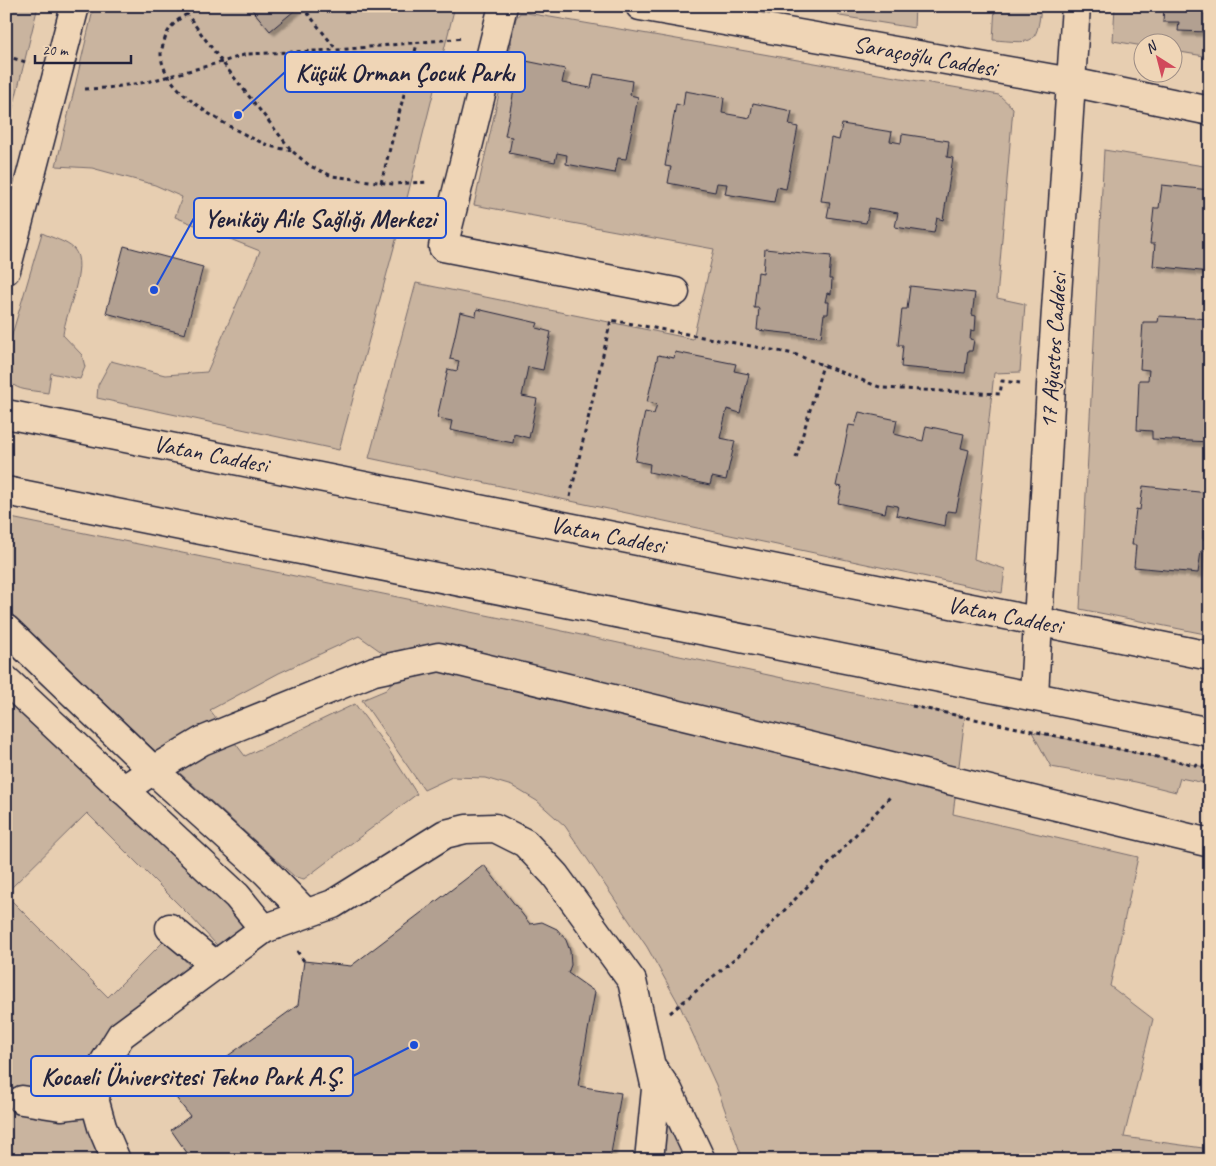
<svg xmlns="http://www.w3.org/2000/svg" width="1216" height="1166" viewBox="0 0 1216 1166" font-family="Caveat,sans-serif">
<defs>
<filter id="shadow"><feDropShadow dx="4.5" dy="4.5" stdDeviation="1" flood-color="#0004"/></filter>
</defs>
<rect width="100%" height="100%" fill="#e7ceb1"/>
<filter id="ink" filterUnits="userSpaceOnUse"><feTurbulence type="fractalNoise" baseFrequency=".02" numOctaves="2"/><feDisplacementMap in="SourceGraphic" scale="10" xChannelSelector="R" yChannelSelector="G"/><feConvolveMatrix kernelMatrix="1 2 1 2 8 2 1 2 1" color-interpolation-filters="sRGB"/></filter>
<g filter="url(#ink)">
<g fill="#c9b49f" stroke="#766b6d">
<polygon points="6,6 38,6 6,137"/>
<polygon points="94,6 455,6 402,218 339,450 97,398 98,385 111,361 165,375 207,372 260,251 175,217 182,197 155,185 92,168 56,166"/>
<polygon points="832,6 915,6 914,28 840,16"/>
<path d="M995,6H1041C1037,49 1031,42 993,40Z"/>
<polygon points="1115,6 1210,6 1210,57 1174,51 1174,42 1144,42 1143,46 1113,41"/>
<polygon points="520,13 527,13 999,95 1013,108 997,298 1025,304 1020,372 994,373 974,559 1005,569 1002,593 369,458 416,283 693,339 714,249 474,205 516,18"/>
<polygon points="1104,150 1210,167 1210,635 1080,609"/>
<path d="M42,233C52,238 66,241 74,249C89,266 65,313 63,335L82,355L85,367L80,379L51,373L48,393C16,388 6,392 6,355Z"/>
<polygon points="6,517 525,623 965,717 953,814 1138,857 1110,986 1153,1019 1124,1137 1210,1149 1210,1160 743,1160 716,1085 680,1006 647,947 565,826 537,801 512,786 485,778 452,777 424,790 362,700 386,690 403,667 359,636 279,673 210,710 245,756 355,704 388,749 417,794 304,879 295,877 151,747 6,609"/>
<polygon points="6,680 264,929 227,956 190,916 87,813 6,893"/>
<polygon points="1032,732 1210,768 1210,784 1180,778 1176,792 1136,782 1051,767"/>
<polygon points="6,895 108,997 165,940 200,976 97,1073 116,1160 6,1160"/>
<polygon points="668,1118 689,1160 662,1160"/>
</g>
<g fill="#b2a091" stroke="#22223b" filter="url(#shadow)">
<polygon points="249,6 300,6 270,31"/>
<polygon points="1164,6 1210,6 1210,32 1178,31 1179,22 1163,22"/>
<polygon points="526,61 565,69 562,83 591,88 594,74 632,81 630,95 638,97 626,159 618,158 615,173 566,164 567,155 557,153 555,162 509,153 512,137 505,136 517,75 523,76"/>
<polygon points="685,91 724,98 722,113 750,118 753,103 792,111 789,125 798,127 786,189 777,187 774,202 725,194 727,184 717,183 715,192 668,183 671,167 665,166 676,104 683,106"/>
<polygon points="842,124 892,132 890,141 901,143 902,134 949,141 947,157 953,158 943,220 937,218 934,233 895,227 898,213 869,208 866,223 827,217 830,202 821,201 831,138 839,140"/>
<polygon points="1162,185 1210,190 1210,272 1153,266 1155,244 1150,244 1154,208 1159,208"/>
<polygon points="124,246 203,267 185,334 106,313"/>
<polygon points="765,249 831,256 829,279 832,279 831,294 827,293 825,302 829,302 828,314 824,314 821,337 757,330 759,308 754,308 758,272 763,273"/>
<polygon points="910,286 975,293 972,315 976,316 975,331 971,330 970,339 974,340 972,351 968,351 965,373 901,367 903,345 898,345 902,309 907,309"/>
<polygon points="477,309 538,323 536,328 551,332 543,370 528,367 522,396 537,399 529,438 514,434 513,443 450,430 452,421 437,418 448,369 457,371 459,361 450,359 460,312 476,316"/>
<polygon points="1159,316 1210,319 1210,442 1152,439 1152,431 1137,430 1139,380 1148,380 1149,370 1140,369 1143,322 1158,322"/>
<polygon points="675,352 736,364 734,371 749,374 740,413 727,409 720,438 735,441 726,480 712,477 710,485 649,472 650,464 635,461 645,412 654,414 657,404 647,402 658,355 674,358"/>
<polygon points="859,412 897,420 894,434 923,441 926,426 964,434 961,448 969,450 956,512 947,511 945,526 896,515 898,506 887,504 885,513 838,503 842,487 836,486 849,425 855,426"/>
<polygon points="1143,486 1208,493 1206,515 1210,516 1208,531 1203,530 1203,539 1206,540 1205,551 1201,551 1198,573 1134,567 1136,545 1132,545 1136,509 1140,510"/>
<polygon points="484,865 530,924 542,922 557,929 566,940 570,951 571,965 568,973 595,992 578,1086 621,1093 610,1160 192,1160 171,1130 190,1116 174,1095 298,1005 304,961 351,966"/>
</g>
<g fill="none" stroke-linecap="round" stroke-linejoin="round">
<defs>
<g id="minor">
<polyline points="503,6 443,247 675,292"/>
<polyline points="640,6 1071,82 1210,111"/>
<polyline points="6,270 75,6"/>
<polyline points="6,414 1210,656"/>
<polyline points="6,491 1210,732"/>
<polyline points="6,629 154,771 265,871 305,912"/>
<polyline points="6,680 237,896 264,929"/>
<polyline points="1034,695 1051,386 1076,6"/>
<polyline points="123,790 153,770 202,741 374,671 439,657 1210,843"/>
<polyline points="170,928 215,965"/>
<polyline points="654,1070 669,1092 701,1160"/>
<polyline points="22,1100 61,1106 95,1102"/>
<polyline points="116,1160 102,1127 95,1102 97,1074 121,1035 264,929 333,904 445,834 466,829 495,828 525,843 555,875 632,981 656,1089 649,1160"/>
</g>
</defs>
<use href="#minor" stroke="#22223b" stroke-width="31"/>
<g stroke="#22223b" stroke-width="3" stroke-dasharray="4 4" stroke-linecap="butt">
<polyline points="181,6 222,62 292,151 310,166 332,176 392,184 428,182"/>
<polyline points="302,6 336,49"/>
<path d="M187,14C175,21 167,29 164,42C163,46 161,50 161,53C160,93 238,133 270,146C277,148 285,149 292,151"/>
<polyline points="6,56 29,63"/>
<polyline points="85,89 107,88 147,82 222,62 247,54 337,50 464,38"/>
<polyline points="381,183 417,44"/>
<polyline points="796,458 823,365"/>
<polyline points="570,497 611,320 794,354 882,388 1000,394 1002,381 1020,383"/>
<polyline points="912,706 1210,768"/>
<polyline points="297,951 304,961"/>
<polyline points="670,1013 753,943 827,866 890,797"/>
</g>
<use href="#minor" stroke="#efd5b6" stroke-width="28"/>
</g>
</g>
<g text-anchor="middle" stroke-width="4.5" stroke-linejoin="round" paint-order="stroke">
<g font-size="24" fill="#22223b" stroke="#efd5b6">
<text transform="translate(925 56) rotate(10)" y="8">Saraçoğlu Caddesi</text>
<text transform="translate(1053 351) rotate(-86)" y="8">17 Ağustos Caddesi</text>
<text transform="translate(211 454) rotate(11)" y="8">Vatan Caddesi</text>
<text transform="translate(608 535) rotate(11)" y="8">Vatan Caddesi</text>
<text transform="translate(1005 615) rotate(11)" y="8">Vatan Caddesi</text>
</g>
</g>
<path fill="none" stroke="#1d4ed8" stroke-width="2" d="M238 115L285 72M154 290L194 218M414 1045L353 1076"/>
<g fill="#1d4ed8" stroke="#efd5b6" stroke-width="2">
<circle cx="238" cy="115" r="5"/>
<circle cx="154" cy="290" r="5"/>
<circle cx="414" cy="1045" r="5"/>
</g>
<g fill="#efd5b6" stroke="#1d4ed8" stroke-width="2">
<rect x="285" y="52" width="240" height="40" rx="5"/>
<rect x="194" y="198" width="252" height="40" rx="5"/>
<rect x="31" y="1056" width="322" height="40" rx="5"/>
</g>
<g font-size="25" text-anchor="middle" font-weight="bold" fill="#22223b">
<text x="405" y="81">Küçük Orman Çocuk Parkı</text>
<text x="320" y="227">Yeniköy Aile Sağlığı Merkezi</text>
<text x="192" y="1085">Kocaeli Üniversitesi Tekno Park A.Ş.</text>
</g>
<rect width="1216" height="1166" fill="none" stroke="#efd5b6" stroke-width="25"/>
<rect x="12" y="12" width="1191" height="1141" fill="none" stroke="#22223b" stroke-width="2" filter="url(#ink)"/>
<g transform="translate(1158 58) rotate(324)"><circle r="24" fill="#efd5b6" stroke="#9d8d85"/>
<path d="M0-4L9 19L0 12L-9 19Z" fill="#d1495b"/>
<text y="-8" font-size="14" font-weight="bold" text-anchor="middle" fill="#22223b">N</text>
</g>
<path d="M35 55v8h96v-8" fill="none" stroke="#22223b" stroke-width="2.5"/>
<text x="42" y="55" font-size="15" fill="#22223b" stroke="#efd5b6" stroke-width="4" paint-order="stroke">20 m</text>
</svg>
